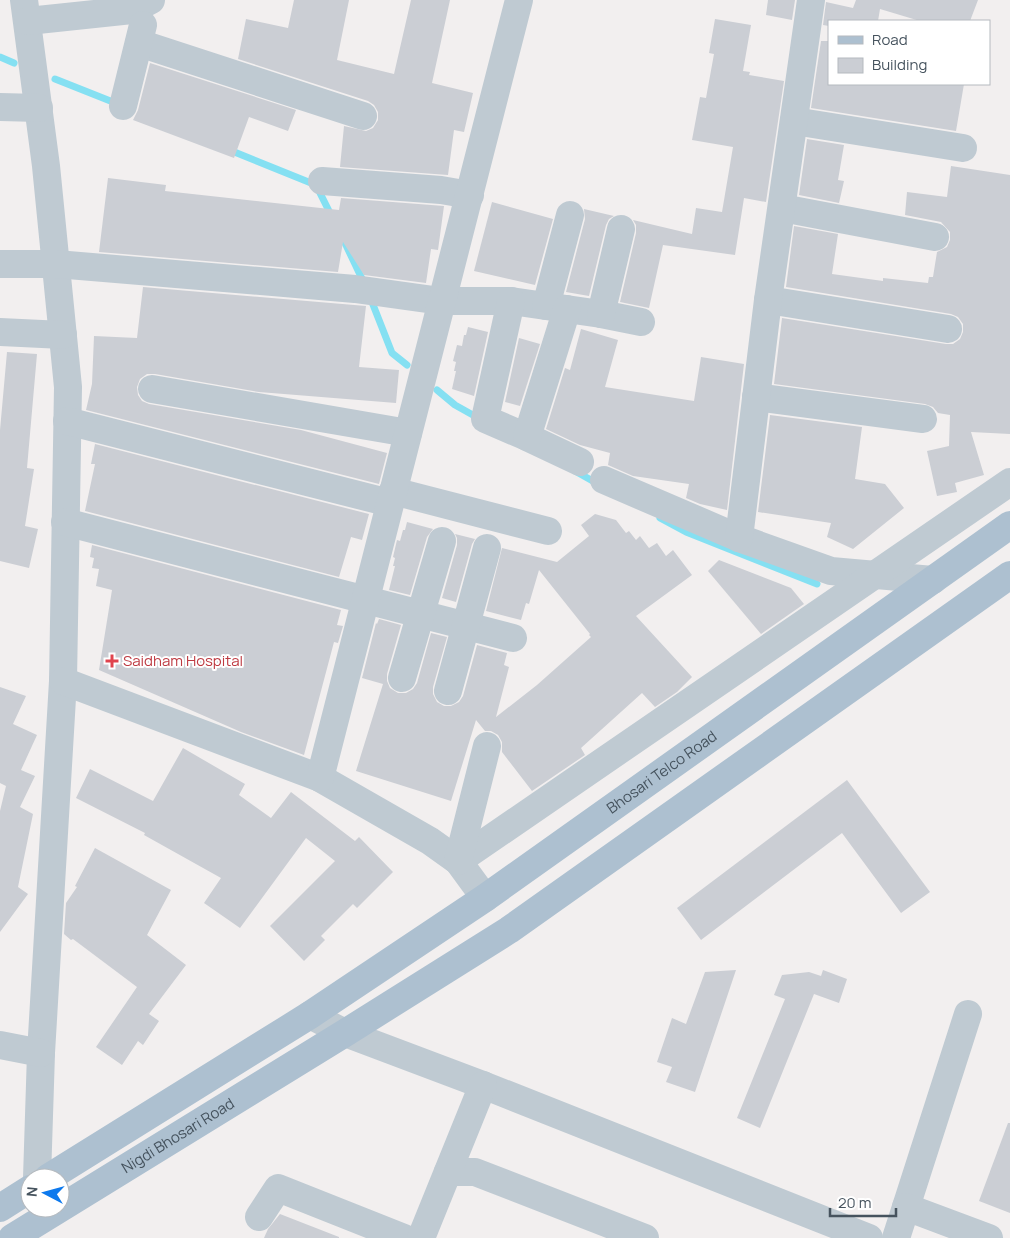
<svg xmlns="http://www.w3.org/2000/svg" width="1010" height="1238" viewBox="0 0 1010 1238" font-family="Manrope,sans-serif">
<rect width="100%" height="100%" fill="#f2efef"/>
<g fill="none" stroke-linecap="round" stroke-linejoin="round">
<g stroke="#85e0f2" stroke-width="7">
<polyline points="0,57 14,63"/>
<polyline points="55,79 118,104"/>
<polyline points="227,149 316,185 331,215"/>
<polyline points="345,243 364,283"/>
<polyline points="370,297 392,353 407,365"/>
<polyline points="437,390 455,405 480,419"/>
<polyline points="575,471 598,484"/>
<polyline points="660,518 686,532 817,584"/>
</g>
</g>
<g fill="#cbced4">
<polygon points="294,0 349,0 337,60 394,74 411,0 450,0 432,83 473,93 464,132 454,130 448,175 340,167 344,126 366,131 373,128 378,120 378,112 374,105 368,101 238,59 246,19 288,28"/>
<polygon points="768,0 795,0 792,20 766,15"/>
<polygon points="856,0 978,0 970,21 920,21 880,9 878,21 829,21 829,26 823,25 826,2 853,8"/>
<polygon points="715,19 751,25 743,71 750,72 749,75 784,81 766,202 744,198 735,255 663,245 649,308 620,302 636,233 636,225 633,220 692,234 696,208 722,212 733,147 692,140 700,97 706,98 714,54 709,53"/>
<polygon points="821,41 829,41 829,84 964,84 956,131 811,108"/>
<polygon points="150,63 296,110 288,131 249,117 234,158 133,120 138,110"/>
<polygon points="807,139 844,145 838,180 844,181 839,203 799,195"/>
<polygon points="951,166 1010,175 1010,434 971,432 984,475 955,483 957,492 937,496 927,451 949,446 950,415 938,413 933,407 925,404 774,384 782,318 946,344 953,344 960,339 963,332 963,324 958,317 951,314 786,287 794,226 838,234 832,274 883,281 883,278 928,283 929,277 933,277 937,252 947,247 950,240 950,232 941,222 905,215 907,192 947,197"/>
<polygon points="108,178 166,185 165,191 339,210 341,198 444,206 438,250 431,249 426,283 364,275 343,242 338,272 99,252"/>
<polygon points="492,202 553,219 535,285 474,271"/>
<polygon points="584,209 614,216 609,219 606,225 589,296 566,292 585,219"/>
<polygon points="143,287 366,306 359,367 399,370 396,403 259,392 155,374 147,374 140,379 137,387 138,395 142,401 149,404 301,430 387,453 379,484 86,410 92,384 94,336 137,338"/>
<polygon points="468,327 488,332 474,396 452,389 456,371 454,371 456,362 453,361 457,345 462,346 464,335 466,335"/>
<polygon points="581,329 618,340 605,387 694,401 701,357 744,364 727,510 700,504 686,498 689,484 633,476 608,465 610,453 580,445 546,429 565,368 570,370"/>
<polygon points="519,338 540,344 520,406 505,402"/>
<polygon points="7,352 37,354 27,468 34,469 25,526 38,529 29,568 0,561 0,430"/>
<polygon points="770,415 862,427 855,479 885,484 904,508 853,549 827,537 831,523 758,512"/>
<polygon points="95,444 369,514 362,540 351,537 339,577 85,511 95,464 91,464"/>
<polygon points="595,514 616,520 626,533 629,531 636,540 640,536 649,548 657,543 666,556 673,550 692,575 636,616 692,677 677,692 655,707 642,693 581,748 585,755 532,791 502,752 502,742 498,735 491,731 485,731 476,720 451,801 356,771 383,684 362,678 376,623 377,624 379,619 401,625 387,674 387,681 390,688 398,693 406,693 413,689 417,683 431,633 447,637 433,687 433,694 437,702 444,706 451,706 459,702 463,696 477,645 507,653 504,665 509,667 496,717 537,685 591,637 589,635 590,634 539,570 529,604 526,603 521,620 486,611 502,548 557,562 589,536 581,525"/>
<polygon points="407,522 433,529 427,537 410,595 389,590 395,566 393,566 395,558 393,557 397,540 400,541 403,530 405,530"/>
<polygon points="455,534 475,539 472,544 456,602 442,598 457,545 457,538"/>
<polygon points="92,545 341,610 337,625 343,626 338,643 334,642 304,755 241,732 99,670 112,590 96,586 99,569 92,568 94,558 90,557"/>
<polygon points="719,560 791,588 804,604 761,634 708,571"/>
<polygon points="0,687 26,696 13,724 37,735 21,770 35,776 20,807 33,814 18,887 28,894 0,932 0,811 6,786 0,783"/>
<polygon points="183,748 245,784 239,795 271,818 291,792 355,841 359,837 393,872 357,908 353,904 321,936 325,940 304,961 270,926 335,861 306,838 240,928 204,903 221,878 144,835 145,833 76,798 90,769 153,801"/>
<polygon points="847,780 930,892 901,913 842,833 701,940 677,908"/>
<polygon points="95,848 171,890 147,935 186,965 149,1014 159,1021 143,1045 138,1041 122,1065 96,1047 137,987 73,939 71,940 64,934 66,903 77,887 75,886"/>
<polygon points="736,970 695,1092 666,1082 672,1067 657,1062 672,1018 686,1024 705,972"/>
<polygon points="823,970 847,979 839,1003 814,994 760,1128 737,1118 785,999 774,995 782,975 809,972 821,976"/>
<polygon points="1008,1123 1010,1123 1010,1213 979,1201"/>
<polygon points="280,1214 339,1237 339,1238 264,1238 268,1229"/>
</g>
<g fill="none" stroke-linecap="round" stroke-linejoin="round">
<g stroke="#bfcad2" stroke-width="28">
<polyline points="24,0 46,166 68,387 63,681 41,1053 37,1178"/>
<polyline points="28,21 132,10 151,0"/>
<polyline points="139,43 363,116"/>
<polyline points="123,106 143,25"/>
<polyline points="0,107 39,108"/>
<polyline points="794,121 963,148"/>
<polyline points="322,181 441,190 470,195"/>
<polyline points="782,208 935,237"/>
<polyline points="0,264 56,264 355,289 441,301 511,301 601,314 641,322"/>
<polyline points="768,300 948,329"/>
<polyline points="511,301 485,419 527,437 580,462"/>
<polyline points="546,306 570,215"/>
<polyline points="601,314 621,229"/>
<polyline points="0,332 63,335"/>
<polyline points="152,389 408,433"/>
<polyline points="756,397 923,419"/>
<polyline points="67,421 390,503"/>
<polyline points="527,437 567,309"/>
<polyline points="604,480 739,538 831,571 933,580"/>
<polyline points="393,491 548,531"/>
<polyline points="65,522 513,638"/>
<polyline points="739,538 768,300 811,0"/>
<polyline points="402,678 442,541"/>
<polyline points="63,681 320,778 430,841 458,861 485,898"/>
<polyline points="448,691 487,548"/>
<polyline points="320,778 519,0"/>
<polyline points="458,861 1010,482"/>
<polyline points="458,861 487,746"/>
<polyline points="310,1015 345,1033 483,1085 869,1238"/>
<polyline points="0,1045 41,1053"/>
<polyline points="448,1172 475,1172 645,1238"/>
<polyline points="906,1207 968,1014"/>
<polyline points="259,1217 278,1188 404,1238"/>
<polyline points="421,1238 483,1085"/>
<polyline points="896,1238 906,1207 989,1238"/>
</g>
<g stroke="#adc0d0" stroke-width="28">
<path id="s1" d="M48,1178L310,1015L485,898L1010,525"/>
<polyline points="0,1208 30,1189"/>
<path id="s2" d="M12,1238L345,1033L509,930L1010,575"/>
</g>
</g>
<path fill="#e0444e" stroke="#fff" stroke-width="2" d="M109.5 653.5h5v5h5v5h-5v5h-5v-5h-5v-5h5z"/>
<g text-anchor="middle" stroke-width="4" stroke-linejoin="round" paint-order="stroke">
<g font-size="15" fill="#be3a42" stroke="#fff" text-anchor="start">
<text x="123" y="666">Saidham Hospital</text>
</g>
<g font-size="15" fill="#46535e" stroke="#fff">
<text dy="5" stroke="none"><textPath href="#s1" startOffset="736">Bhosari Telco Road</textPath></text>
<text dy="5" stroke="none"><textPath href="#s2" startOffset="195">Nigdi Bhosari Road</textPath></text>
</g>
</g>
<rect x="828" y="20" width="162" height="65" fill="#ffffff" stroke="#b5babf"/>
<rect x="838" y="36" width="25" height="8" fill="#adc0d0" stroke="#b5babf"/>
<text x="872" y="45" font-size="15" fill="#46535e">Road</text>
<rect x="838" y="58" width="25" height="15" fill="#cbced4" stroke="#b5babf"/>
<text x="872" y="70" font-size="15" fill="#46535e">Building</text>
<g transform="translate(45 1193) rotate(276)"><circle r="24" fill="#ffffff" stroke="#b5babf"/>
<path d="M0-4L9 19L0 12L-9 19Z" fill="#0d79ed"/>
<text y="-8" font-size="14" font-weight="bold" text-anchor="middle" fill="#46535e">N</text>
</g>
<path d="M830 1208v8h66v-8" fill="none" stroke="#46535e" stroke-width="2.5"/>
<text x="838" y="1208" font-size="15" fill="#46535e" stroke="#ffffff" stroke-width="4" paint-order="stroke">20 m</text>
</svg>
